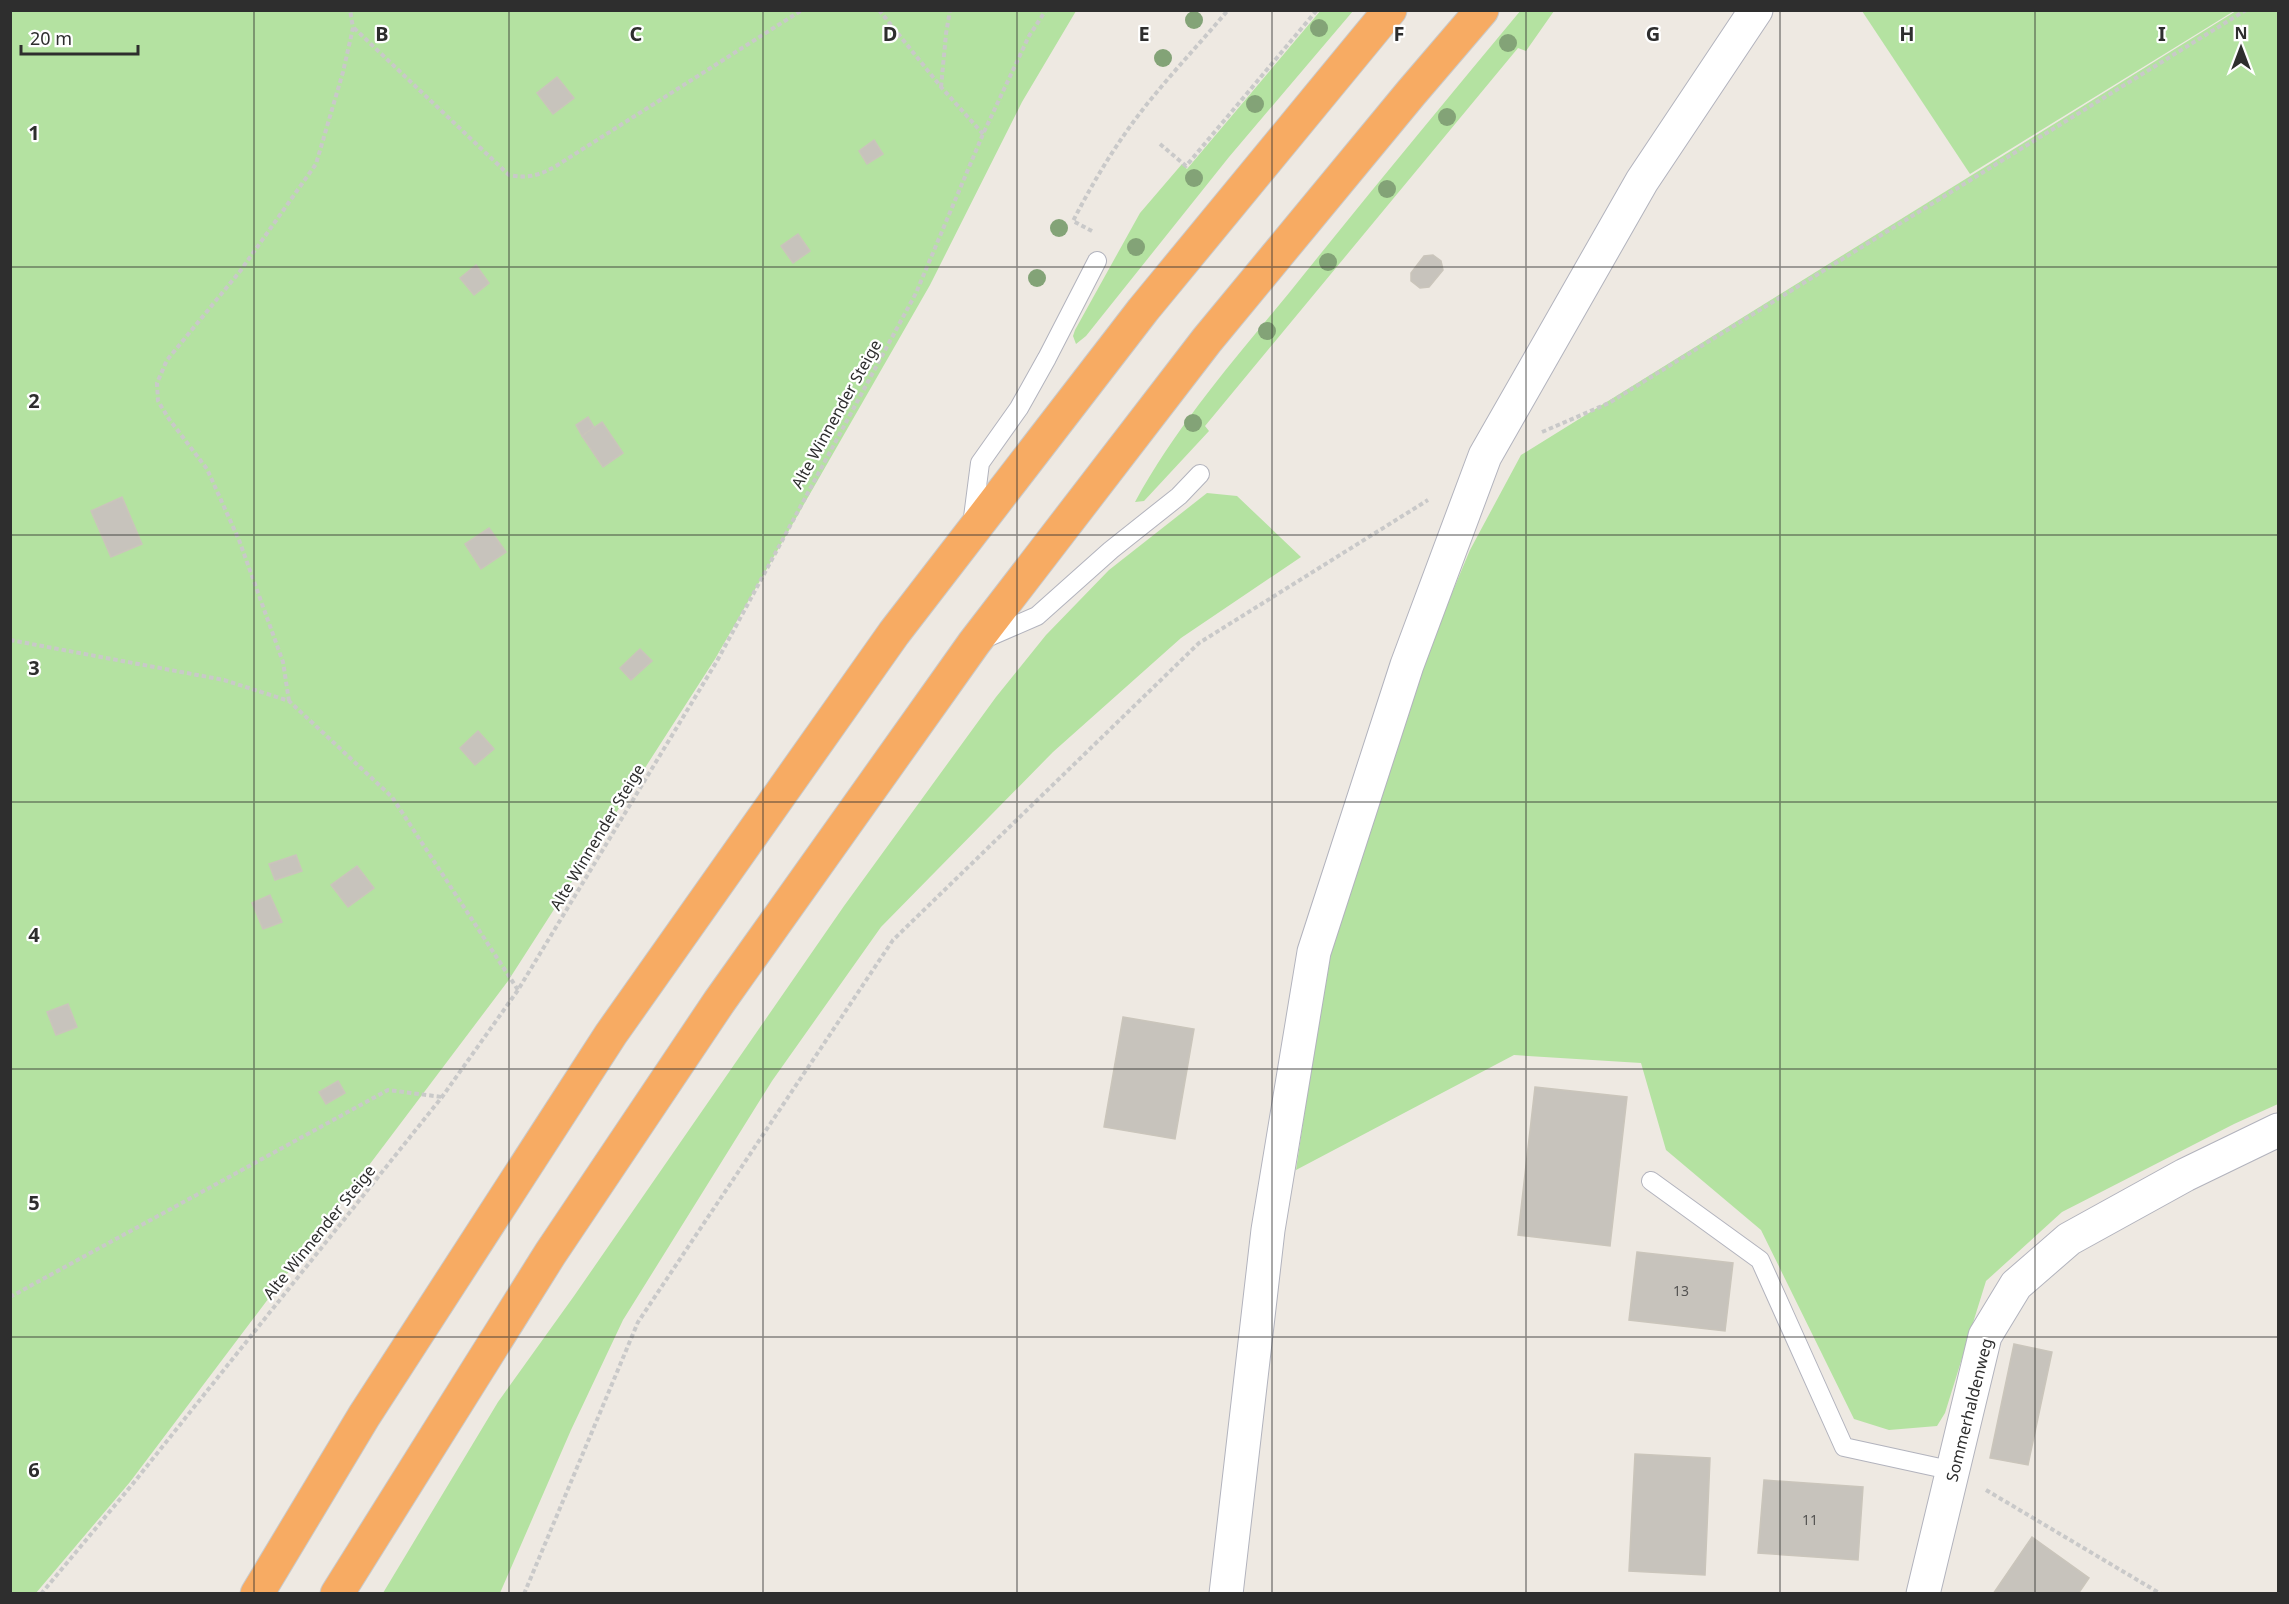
<svg xmlns="http://www.w3.org/2000/svg" width="2289" height="1604" viewBox="0 0 2289 1604" font-family="'Noto Sans',sans-serif">
<rect width="100%" height="100%" fill="#eee9e2"/>
<g fill="#b4e2a1">
<polygon points="1321,10 1353,11 1229,157 1086,336 1076,344 1073,336 1075,330 1140,213 1182,164 1187,169"/>
<path d="M1521,10L1554,11L1526,51L1518,48L1205,426L1209,431L1144,501L1135,502C1177,425 1234,360 1289,293C1365,198 1443,104 1521,10Z"/>
<polygon points="11,11 1076,11 1022,102 930,285 715,659 508,981 130,1482 36,1593 11,1594"/>
<polygon points="1862,11 2234,11 1970,174"/>
<polygon points="2236,11 2278,11 2278,1104 2234,1124 2062,1212 1986,1281 1945,1413 1937,1426 1889,1430 1854,1419 1761,1230 1666,1150 1641,1063 1514,1055 1296,1170 1331,935 1426,655 1470,550 1521,455"/>
<polygon points="1207,493 1237,496 1301,557 1181,638 1053,752 881,927 772,1081 623,1320 571,1430 500,1593 383,1593 498,1402 574,1296 844,906 996,697 1046,635 1109,570"/>
</g>
<g fill="#c7c3bc" stroke="#cac5bb" stroke-width="1.5">
<polygon points="557,77 574,98 553,114 537,93"/>
<polygon points="874,140 883,154 867,164 859,151"/>
<polygon points="798,234 810,251 793,263 781,246"/>
<polygon points="1433,255 1441,261 1443,270 1429,287 1420,288 1411,281 1411,273 1424,256"/>
<polygon points="476,265 489,283 474,295 460,278"/>
<polygon points="588,417 594,427 582,436 576,425"/>
<polygon points="602,422 623,453 603,467 582,436"/>
<polygon points="122,497 142,544 111,557 91,511"/>
<polygon points="489,528 506,552 481,569 465,544"/>
<polygon points="640,649 652,661 631,680 620,668"/>
<polygon points="478,731 494,749 475,765 460,748"/>
<polygon points="296,855 302,871 275,880 269,864"/>
<polygon points="357,866 374,888 348,907 331,885"/>
<polygon points="270,895 282,922 263,929 252,903"/>
<polygon points="68,1004 77,1027 56,1035 47,1012"/>
<polygon points="1123,1017 1194,1029 1175,1139 1104,1127"/>
<polygon points="338,1081 345,1093 326,1104 319,1092"/>
<polygon points="1535,1087 1627,1097 1610,1246 1518,1235"/>
<polygon points="1637,1252 1733,1263 1725,1331 1629,1320"/>
<polygon points="2014,1344 2052,1352 2028,1465 1990,1458"/>
<polygon points="1635,1454 1710,1458 1705,1575 1629,1571"/>
<polygon points="1764,1480 1863,1487 1858,1560 1758,1553"/>
<polygon points="2032,1537 2089,1578 2078,1594 1993,1594"/>
</g>
<g fill="none" stroke-linecap="round" stroke-linejoin="round">
<defs>
<g id="lane">
<polyline points="972,525 980,463 1019,408 1047,358 1097,261"/>
<polyline points="984,639 1037,616 1111,550 1179,496 1200,474"/>
<polyline points="1651,1181 1760,1260 1844,1447 1954,1471"/>
</g>
<polyline id="street" points="1923,1594 1985,1336 2016,1285 2069,1239 2185,1175 2278,1130"/>
<polyline id="secondary" points="1226,1594 1268,1230 1314,952 1407,665 1485,456 1642,181 1756,10"/>
<g id="highway">
<polyline points="257,1594 364,1416 611,1034 894,633 1143,310 1390,10"/>
<polyline points="337,1594 550,1254 719,1002 974,643 1207,340 1411,93 1482,10"/>
</g>
</defs>
<use href="#lane" stroke="#b2b3bd" stroke-width="20"/>
<use href="#street" stroke="#b2b3bd" stroke-width="35"/>
<use href="#secondary" stroke="#b2b3bd" stroke-width="35"/>
<use href="#highway" stroke="#c9c9c9" stroke-width="35"/>
<g stroke="#c9c9c9" stroke-width="4" stroke-dasharray="4.5 3" stroke-linecap="butt">
<polyline points="879,10 941,87 983,134"/>
<path d="M354,28L509,175C528,179 540,175 556,166L802,10"/>
<polyline points="941,87 946,34 950,10"/>
<polyline points="1160,144 1186,166 1317,10"/>
<path d="M1092,231L1073,221C1088,192 1104,164 1122,138C1153,92 1193,52 1228,10"/>
<polyline points="1542,432 1609,403 2246,10"/>
<polyline points="10,640 224,680 289,701 392,797 518,990"/>
<polyline points="289,701 283,662 239,540 207,469 169,419 158,401 157,383 167,360 241,270 316,164 343,72 353,28 350,10"/>
<polyline points="10,1297 388,1090 442,1097"/>
<polyline points="1986,1490 2161,1594"/>
<polyline points="41,1594 131,1486 442,1097 518,990 717,661 916,293 983,134 1029,36 1046,10"/>
<polyline points="524,1594 638,1322 893,940 1199,643 1428,500"/>
</g>
<use href="#lane" stroke="#fff" stroke-width="18"/>
<use href="#street" stroke="#fff" stroke-width="33"/>
<use href="#secondary" stroke="#fff" stroke-width="33"/>
<use href="#highway" stroke="#f7ab63" stroke-width="33"/>
</g>
<g fill="#83a377">
<circle cx="1194" cy="20" r="9"/>
<circle cx="1319" cy="28" r="9"/>
<circle cx="1508" cy="43" r="9"/>
<circle cx="1163" cy="58" r="9"/>
<circle cx="1255" cy="104" r="9"/>
<circle cx="1447" cy="117" r="9"/>
<circle cx="1194" cy="178" r="9"/>
<circle cx="1387" cy="189" r="9"/>
<circle cx="1059" cy="228" r="9"/>
<circle cx="1136" cy="247" r="9"/>
<circle cx="1328" cy="262" r="9"/>
<circle cx="1037" cy="278" r="9"/>
<circle cx="1267" cy="331" r="9"/>
<circle cx="1193" cy="423" r="9"/>
</g>
<path fill="none" stroke="#2e2e2e" stroke-width="1.5" stroke-opacity="0.55" d="M254,10V1594M509,10V1594M763,10V1594M1017,10V1594M1272,10V1594M1526,10V1594M1780,10V1594M2035,10V1594M10,267H2278M10,535H2278M10,802H2278M10,1069H2278M10,1337H2278"/>
<g text-anchor="middle" stroke-width="4.5" stroke-linejoin="round" paint-order="stroke">
<g font-size="14" fill="#545352">
<text x="1681" y="1296">13</text>
<text x="1810" y="1525">11</text>
</g>
<g font-size="16" fill="#2e2e2e" stroke="#fff">
<text transform="translate(836 414) rotate(-61)" y="6">Alte Winnender Steige</text>
<text transform="translate(597 837) rotate(-59)" y="6">Alte Winnender Steige</text>
<text transform="translate(319 1232) rotate(-51)" y="6">Alte Winnender Steige</text>
<text transform="translate(1969 1410) rotate(-76)" y="6">Sommerhaldenweg</text>
</g>
</g>
<g font-size="20" text-anchor="middle" font-weight="bold" fill="#2e2e2e" stroke="#fff" stroke-width="4.5" stroke-linejoin="round" paint-order="stroke">
<text x="382" y="41">B</text>
<text x="636" y="41">C</text>
<text x="890" y="41">D</text>
<text x="1144" y="41">E</text>
<text x="1399" y="41">F</text>
<text x="1653" y="41">G</text>
<text x="1907" y="41">H</text>
<text x="2162" y="41">I</text>
<text x="34" y="140">1</text>
<text x="34" y="408">2</text>
<text x="34" y="675">3</text>
<text x="34" y="942">4</text>
<text x="34" y="1210">5</text>
<text x="34" y="1477">6</text>
</g>
<rect width="2289" height="1604" fill="none" stroke="#2e2e2e" stroke-width="24"/>
<g transform="translate(2241 48)" stroke="#ffffff" stroke-width="4.5" paint-order="stroke">
<path d="M0-4.5L10 22L0 15L-10 22Z" fill="#2e2e2e"/>
<text y="-9" font-size="16" font-weight="bold" text-anchor="middle" fill="#2e2e2e">N</text>
</g>
<path d="M21 45v9h117v-9" fill="none" stroke="#2e2e2e" stroke-width="3"/>
<text x="30" y="45" font-size="18" fill="#2e2e2e" stroke="#ffffff" stroke-width="4.5" paint-order="stroke">20 m</text>
</svg>
